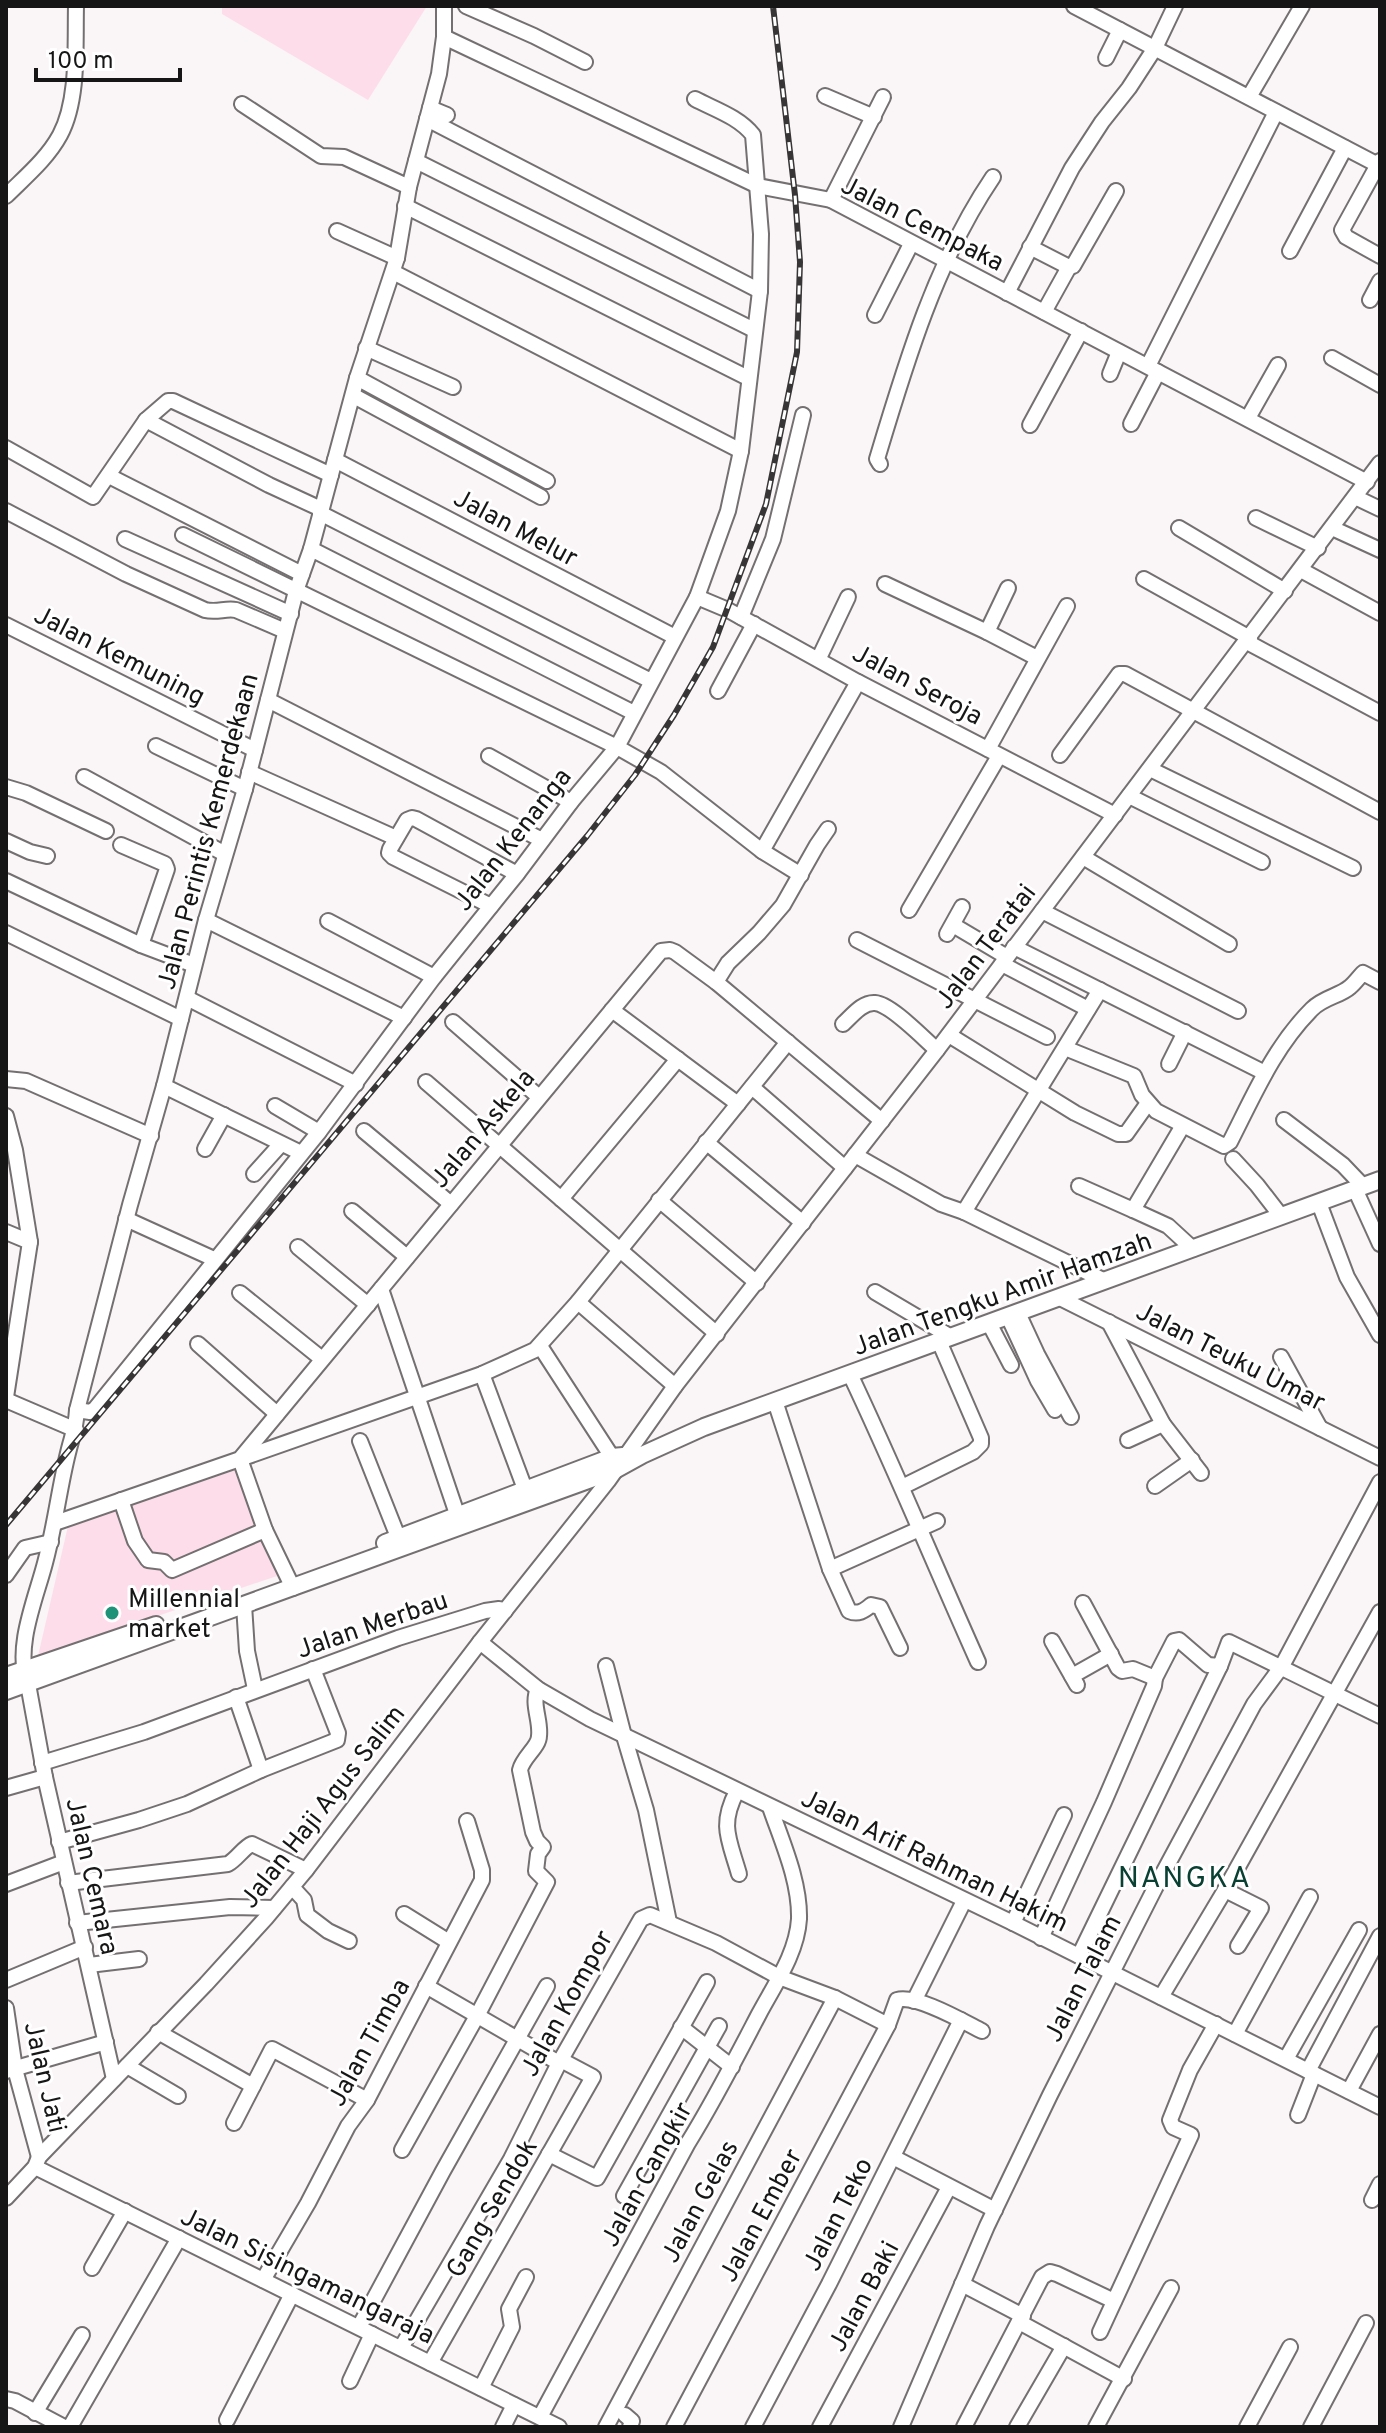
<svg xmlns="http://www.w3.org/2000/svg" width="1386" height="2433" viewBox="0 0 1386 2433" font-family="Overpass,sans-serif">
<rect width="100%" height="100%" fill="#faf5f7"/>
<g fill="#feddea">
<polygon points="222,6 427,6 368,100 222,14"/>
<polygon points="236,1470 283,1574 38,1656 68,1526"/>
</g>
<g fill="none" stroke-linecap="round" stroke-linejoin="round">
<defs>
<g id="minor">
<polyline points="466,6 534,36 585,62"/>
<polyline points="1074,6 1380,166"/>
<polyline points="444,37 758,186 831,200 1367,482"/>
<polyline points="1106,58 1120,30"/>
<polyline points="825,96 874,117"/>
<polyline points="1249,97 1302,6"/>
<polyline points="242,104 321,156 344,157 409,187"/>
<polyline points="430,108 447,115"/>
<polyline points="427,119 760,291"/>
<polyline points="416,161 754,330"/>
<polyline points="1380,161 1342,230 1346,237 1380,256"/>
<path d="M6,196C25,177 47,159 60,135C79,100 75,45 76,6"/>
<polyline points="831,200 883,97"/>
<polyline points="405,206 748,378"/>
<polyline points="337,231 397,258"/>
<polyline points="1030,247 1069,267 1073,266 1116,191"/>
<polyline points="1290,251 1345,148"/>
<polyline points="393,272 741,451"/>
<polyline points="1007,293 1072,168 1102,122 1129,88 1155,48 1175,6"/>
<polyline points="1370,300 1380,281"/>
<polyline points="1044,312 1069,267"/>
<polyline points="875,315 911,244"/>
<polyline points="366,348 453,387"/>
<polyline points="1332,358 1380,385"/>
<polyline points="1148,366 1276,112"/>
<polyline points="1110,374 1119,352"/>
<polyline points="357,378 547,481"/>
<polyline points="354,396 541,497"/>
<polyline points="1248,418 1278,365"/>
<polyline points="146,420 269,485 321,509"/>
<polyline points="1131,424 1158,372"/>
<polyline points="1030,425 1081,331"/>
<polyline points="6,448 93,497 146,420 168,401 173,401 331,475"/>
<polyline points="335,460 675,637"/>
<path d="M880,464L877,459C906,362 936,261 993,177"/>
<polyline points="109,476 302,574"/>
<polyline points="1355,497 1380,509"/>
<path d="M6,511L126,574L205,610C217,613 225,608 236,610L285,631"/>
<polyline points="320,513 651,681"/>
<polyline points="1256,518 1318,548"/>
<polyline points="1179,528 1285,591"/>
<polyline points="1332,528 1380,550"/>
<polyline points="183,535 617,747 661,772 762,851 801,875"/>
<polyline points="125,539 291,614"/>
<polyline points="311,549 634,713"/>
<polyline points="1301,570 1380,613"/>
<polyline points="1144,579 1250,638"/>
<polyline points="885,584 987,632 1008,588"/>
<polyline points="697,597 728,610 858,682 1115,815"/>
<polyline points="741,617 773,539 803,415"/>
<polyline points="6,625 255,750"/>
<polyline points="987,632 1037,658"/>
<polyline points="1247,642 1380,713"/>
<polyline points="819,658 848,597"/>
<polyline points="718,691 754,624"/>
<polyline points="268,700 542,840"/>
<polyline points="156,746 245,789"/>
<polyline points="988,749 1067,606"/>
<polyline points="1060,755 1119,674 1125,674 1380,812"/>
<polyline points="489,756 571,802"/>
<polyline points="1150,769 1353,868"/>
<polyline points="249,772 396,838"/>
<polyline points="84,777 225,854"/>
<polyline points="6,787 26,793 106,831"/>
<polyline points="1129,796 1262,862"/>
<polyline points="6,841 30,852 47,856"/>
<polyline points="121,845 165,864 167,869 141,945"/>
<polyline points="762,851 858,682"/>
<polyline points="1083,857 1229,944"/>
<polyline points="6,881 141,945 194,965"/>
<polyline points="491,906 393,857 389,853 390,849 407,820 412,818 416,819 517,874"/>
<polyline points="909,910 999,756"/>
<polyline points="1042,911 1238,1011"/>
<polyline points="206,920 404,1018"/>
<polyline points="328,921 434,977"/>
<polyline points="953,925 1007,957"/>
<polyline points="6,933 181,1019"/>
<polyline points="947,934 962,907"/>
<polyline points="857,940 1047,1037"/>
<polyline points="1014,947 1265,1073"/>
<polyline points="1002,964 1088,1009"/>
<polyline points="716,982 728,963 759,933 783,905 817,845 828,829"/>
<polyline points="187,998 356,1084"/>
<polyline points="612,1010 738,1104"/>
<polyline points="453,1022 539,1097"/>
<path d="M843,1024C852,1016 862,1002 875,1003C891,1004 924,1039 937,1050"/>
<polyline points="949,1035 1075,1113 1118,1134 1126,1134 1148,1103"/>
<path d="M1065,1048L1134,1076L1142,1095L1156,1111L1224,1146L1230,1142C1254,1095 1274,1047 1312,1009C1324,997 1340,996 1350,987C1355,983 1359,977 1363,973L1380,982"/>
<polyline points="1169,1064 1185,1032"/>
<polyline points="6,1079 26,1081 151,1136"/>
<polyline points="426,1082 717,1334"/>
<polyline points="164,1086 301,1153"/>
<polyline points="752,1087 845,1168"/>
<polyline points="275,1106 319,1132"/>
<polyline points="6,1116 15,1150 30,1242 6,1397"/>
<polyline points="1284,1120 1343,1165 1363,1186"/>
<polyline points="1182,1127 1133,1210 1168,1226 1193,1249"/>
<polyline points="364,1131 451,1204"/>
<polyline points="706,1142 803,1223"/>
<polyline points="205,1149 224,1115"/>
<polyline points="855,1155 941,1204 964,1212 1105,1281"/>
<polyline points="1233,1159 1257,1185 1281,1216"/>
<polyline points="254,1174 281,1144"/>
<polyline points="1079,1186 1133,1210"/>
<polyline points="1355,1189 1380,1244"/>
<polyline points="561,1199 678,1059"/>
<polyline points="659,1200 757,1283"/>
<polyline points="1319,1203 1347,1277 1380,1335"/>
<polyline points="352,1211 407,1257"/>
<polyline points="964,1212 1100,990"/>
<polyline points="126,1219 214,1259"/>
<polyline points="6,1232 30,1242"/>
<polyline points="298,1247 368,1305"/>
<polyline points="381,1289 457,1514"/>
<polyline points="875,1292 951,1337"/>
<polyline points="240,1293 322,1359"/>
<polyline points="1060,1298 1380,1458"/>
<polyline points="578,1302 675,1386"/>
<polyline points="1018,1313 1037,1354 1071,1417"/>
<polyline points="1008,1316 1038,1381 1055,1410"/>
<polyline points="1109,1322 1163,1424 1201,1473"/>
<polyline points="989,1323 1011,1365"/>
<polyline points="198,1344 277,1414"/>
<polyline points="540,1346 612,1457"/>
<polyline points="1281,1357 1320,1428"/>
<polyline points="482,1374 525,1489"/>
<path d="M850,1374C895,1469 935,1566 978,1662"/>
<polyline points="6,1400 76,1430"/>
<path d="M775,1401L830,1569L849,1611C858,1615 864,1611 871,1605L880,1607L900,1648"/>
<path d="M77,1410L90,1412L95,1409L319,1132L434,977L517,874L571,802L617,747L697,597L728,511L741,451L760,291L761,234L753,135C739,117 714,109 695,99"/>
<polyline points="1128,1440 1163,1424"/>
<polyline points="360,1441 398,1537"/>
<polyline points="1155,1486 1192,1460"/>
<polyline points="902,1487 973,1452 981,1444 981,1438 939,1341"/>
<polyline points="121,1500 135,1541 148,1560 164,1562 172,1570 265,1530"/>
<polyline points="55,1523 240,1459 661,951 670,950 675,952 716,982 882,1121"/>
<polyline points="830,1569 937,1521"/>
<polyline points="6,1575 25,1548 51,1542"/>
<polyline points="293,1588 265,1530 240,1459 482,1374 535,1350 578,1302 788,1042"/>
<polyline points="1083,1603 1118,1668 1122,1671 1133,1669 1155,1678"/>
<polyline points="244,1605 247,1651 255,1689"/>
<polyline points="1052,1641 1077,1685"/>
<polyline points="480,1642 538,1689 590,1719 1013,1923 1380,2107"/>
<polyline points="606,1666 624,1736 646,1810 669,1922"/>
<polyline points="1072,1676 1111,1654"/>
<polyline points="236,1697 261,1770"/>
<polyline points="42,1763 144,1732 398,1638 485,1611 499,1609 505,1611"/>
<polyline points="6,1788 45,1777"/>
<path d="M737,1791C719,1825 729,1839 739,1874"/>
<polyline points="59,1842 139,1820 187,1804 261,1770 337,1740 338,1733 313,1669"/>
<path d="M68,1883L228,1864C237,1859 244,1847 252,1844L306,1870"/>
<polyline points="6,1884 64,1862"/>
<polyline points="292,1887 304,1900 307,1915 328,1931 349,1941"/>
<polyline points="1225,1890 1261,1908 1238,1946"/>
<polyline points="404,1914 449,1942"/>
<polyline points="77,1923 230,1907 274,1908"/>
<polyline points="1013,1923 1064,1815"/>
<polyline points="1041,1938 1104,1802 1154,1686 1155,1678 1174,1641 1179,1640 1208,1665 1220,1666 1229,1642 1380,1716"/>
<polyline points="1079,1956 1220,1666"/>
<polyline points="89,1965 139,1959"/>
<polyline points="6,1980 85,1947"/>
<polyline points="426,1986 559,2063"/>
<polyline points="1161,1997 1225,1890 1380,1612"/>
<polyline points="914,2001 964,1901"/>
<polyline points="6,2008 15,2069 39,2157"/>
<polyline points="681,2027 732,2067"/>
<polyline points="158,2032 253,2086"/>
<polyline points="1235,2034 1310,1897"/>
<polyline points="1286,2059 1359,1930"/>
<polyline points="127,2066 178,2096"/>
<polyline points="6,2071 106,2042"/>
<polyline points="1308,2071 1380,1936"/>
<path d="M114,2079L45,1777L28,1684C14,1648 36,1598 45,1563C55,1526 59,1489 68,1453C72,1436 76,1428 77,1410L130,1205L164,1086L206,920L245,789L296,591L311,549L357,378L397,258L409,187L439,74L444,37V6"/>
<polyline points="1349,2091 1380,2034"/>
<polyline points="1298,2115 1314,2074"/>
<polyline points="234,2123 272,2049 367,2100"/>
<path d="M402,2150L477,2016L547,1882L536,1871L538,1854L543,1847L537,1841L533,1832L520,1770C523,1757 539,1747 539,1736C541,1720 531,1704 538,1689"/>
<polyline points="549,2154 597,2178 707,1982"/>
<polyline points="893,2157 995,2210"/>
<polyline points="35,2167 559,2427"/>
<polyline points="624,2196 719,2026"/>
<polyline points="6,2198 35,2167 39,2157 206,1984 266,1918 306,1870 480,1642 608,1481 675,1386 937,1050 1380,463"/>
<polyline points="1372,2200 1380,2184"/>
<polyline points="92,2268 125,2211"/>
<polyline points="263,2280 308,2203 348,2126 367,2100 482,1880 482,1870 467,1821"/>
<polyline points="962,2284 1023,2316"/>
<polyline points="1019,2322 1124,2379"/>
<polyline points="359,2327 443,2171 547,1986"/>
<polyline points="1100,2332 1191,2135 1173,2127 1170,2120 1190,2070 1216,2024"/>
<polyline points="401,2348 511,2159 559,2063 641,1919 650,1915 716,1943 779,1977 835,1998 888,2025"/>
<polyline points="430,2363 593,2077 561,2060"/>
<polyline points="350,2381 372,2334"/>
<polyline points="481,2388 512,2327 509,2309 526,2277"/>
<polyline points="6,2399 15,2401 64,2427"/>
<polyline points="35,2413 82,2335"/>
<polyline points="625,2415 632,2421 630,2427"/>
<path d="M540,2417L688,2143C714,2101 736,2058 759,2014C775,1984 797,1953 799,1919C800,1881 782,1842 770,1807"/>
<polyline points="227,2420 292,2294"/>
<polyline points="70,2427 179,2238"/>
<polyline points="503,2427 514,2405"/>
<polyline points="606,2427 835,1998"/>
<path d="M674,2427L888,2025L897,2000C916,1994 964,2022 982,2031"/>
<polyline points="753,2427 829,2284 961,2020"/>
<polyline points="820,2427 949,2187"/>
<polyline points="901,2427 987,2226 1050,2095 1155,1888 1254,1704 1282,1666 1380,1482"/>
<polyline points="964,2427 1042,2277 1050,2272 1057,2274 1114,2301"/>
<polyline points="1017,2427 1064,2346"/>
<polyline points="1096,2427 1171,2288"/>
<polyline points="1247,2427 1290,2347"/>
<polyline points="1311,2427 1366,2323"/>
</g>
<g id="major">
<polyline points="385,1543 612,1457 634,1455"/>
<polyline points="6,1676 156,1625"/>
<polyline points="6,1691 613,1471 642,1455 704,1427 1380,1180"/>
</g>
</defs>
<use href="#minor" stroke="#747072" stroke-width="18"/>
<use href="#major" stroke="#747072" stroke-width="20"/>
<use href="#minor" stroke="#fff" stroke-width="14"/>
<use href="#major" stroke="#fff" stroke-width="16"/>
<defs>
<polyline id="rail" points="6,1525 587,836 635,775 674,715 713,647 766,504 797,352 800,262 795,195 773,6"/>
</defs>
<use href="#rail" stroke="#373536" stroke-width="6"/>
<use href="#rail" stroke="#fff" stroke-width="3" stroke-dasharray="9" stroke-linecap="butt"/>
</g>
<circle fill="#1f9377" stroke="#fff" stroke-width="3" cx="112" cy="1613" r="8"/>
<g text-anchor="middle" stroke-width="6" stroke-linejoin="round" paint-order="stroke">
<g font-size="26" fill="#171617" stroke="#fff">
<text transform="translate(923 223) rotate(27)" y="9">Jalan Cempaka</text>
<text transform="translate(516 527) rotate(28)" y="9">Jalan Melur</text>
<text transform="translate(120 655) rotate(27)" y="9">Jalan Kemuning</text>
<text transform="translate(918 684) rotate(28)" y="9">Jalan Seroja</text>
<text transform="translate(207 831) rotate(-75)" y="9">Jalan Perintis Kemerdekaan</text>
<text transform="translate(512 839) rotate(-52)" y="9">Jalan Kenanga</text>
<text transform="translate(985 946) rotate(-53)" y="9">Jalan Teratai</text>
<text transform="translate(482 1128) rotate(-50)" y="9">Jalan Askela</text>
<text transform="translate(1002 1293) rotate(-20)" y="9">Jalan Tengku Amir Hamzah</text>
<text transform="translate(1231 1356) rotate(27)" y="9">Jalan Teuku Umar</text>
<text transform="translate(372 1624) rotate(-19)" y="9">Jalan Merbau</text>
<text transform="translate(322 1806) rotate(-52)" y="9">Jalan Haji Agus Salim</text>
<text transform="translate(935 1860) rotate(26)" y="9">Jalan Arif Rahman Hakim</text>
<text transform="translate(93 1876) rotate(77)" y="9">Jalan Cemara</text>
<text transform="translate(1082 1978) rotate(-63)" y="9">Jalan Talam</text>
<text transform="translate(566 2003) rotate(-61)" y="9">Jalan Kompor</text>
<text transform="translate(368 2042) rotate(-61)" y="9">Jalan Timba</text>
<text transform="translate(46 2077) rotate(77)" y="9">Jalan Jati</text>
<text transform="translate(646 2174) rotate(-61)" y="9">Jalan Cangkir</text>
<text transform="translate(699 2201) rotate(-62)" y="9">Jalan Gelas</text>
<text transform="translate(491 2208) rotate(-60)" y="9">Gang Sendok</text>
<text transform="translate(837 2214) rotate(-63)" y="9">Jalan Teko</text>
<text transform="translate(760 2215) rotate(-62)" y="9">Jalan Ember</text>
<text transform="translate(308 2275) rotate(26)" y="9">Jalan Sisingamangaraja</text>
<text transform="translate(863 2296) rotate(-62)" y="9">Jalan Baki</text>
</g>
<g font-size="26" fill="#171617" stroke="#fff" text-anchor="start">
<text x="128" y="1607">Millennial<tspan x="128" dy="30">market</tspan></text>
</g>
<g font-size="30" letter-spacing="2" fill="#094032" stroke="#fff">
<text x="1185" y="1887">NANGKA</text>
</g>
</g>
<rect width="1386" height="2433" fill="none" stroke="#171617" stroke-width="16"/>
<path d="M36 68v12h144v-12" fill="none" stroke="#171617" stroke-width="4"/>
<text x="48" y="68" font-size="24" fill="#171617" stroke="#ffffff" stroke-width="6" paint-order="stroke">100 m</text>
</svg>
